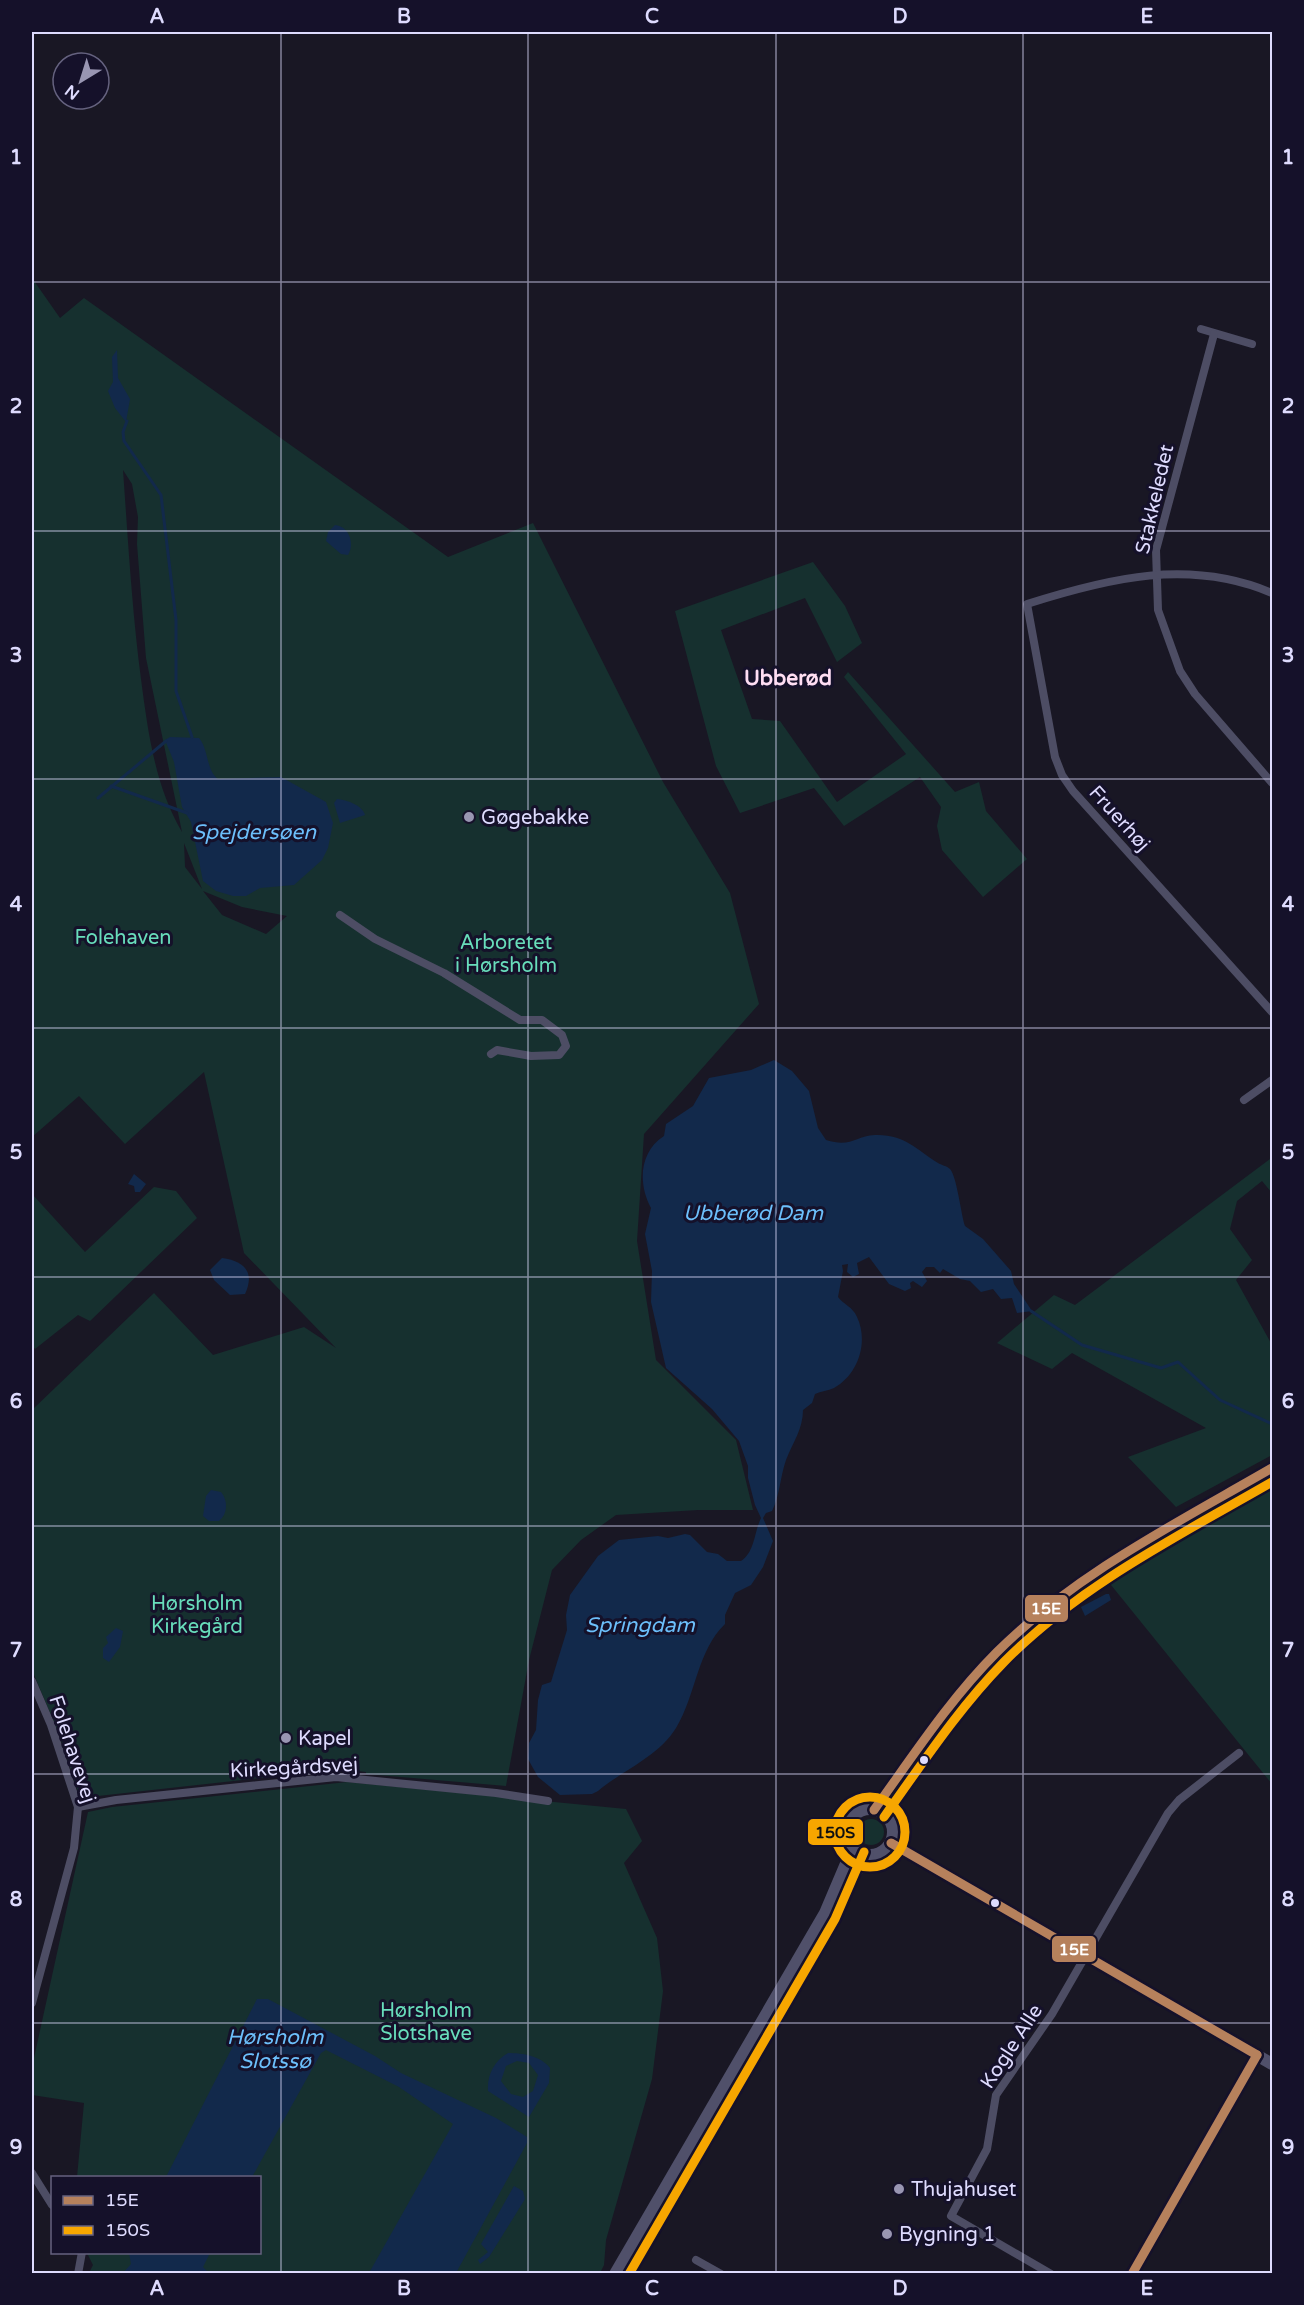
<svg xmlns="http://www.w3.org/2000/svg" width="1304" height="2305" viewBox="0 0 1304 2305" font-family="'Varela Round',sans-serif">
<rect width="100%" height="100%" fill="#191724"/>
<g fill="#16302f" fill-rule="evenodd">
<path d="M32,278L60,318L84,298L448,557L533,523L663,782L730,893L759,1004L644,1134L637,1241L656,1360L736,1440L753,1510H698L616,1515L581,1540L552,1570L529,1660L506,1786L366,1774V1772L343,1769L80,1798L59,1734L32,1670V1410L154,1293L213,1355L304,1327L336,1348L244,1253L204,1072L125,1144L79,1096L32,1137ZM123,470L132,484L138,517L137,544L146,658L182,832C155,786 148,732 141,679C132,610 128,540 123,470ZM184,843L202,889L185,867ZM203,891L242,907L287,916L266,934L222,915Z"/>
<polygon points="813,562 845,606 862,643 837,662 805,598 721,630 752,719 780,721 837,802 906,754 844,677 848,672 955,792 979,782 986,811 1027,859 983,897 942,850 937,826 941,807 920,777 844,826 814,788 740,813 716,766 675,611"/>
<polygon points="1271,1149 1272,1193 1262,1181 1237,1201 1230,1229 1252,1260 1236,1280 1272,1345 1272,1455 1176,1507 1128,1457 1206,1428 1072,1353 1052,1369 997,1343 1054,1295 1075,1305 1270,1159"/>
<polygon points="154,1187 176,1191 197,1218 90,1321 78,1315 35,1349 32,1345 32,1194 85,1252"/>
<polygon points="1272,1480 1272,1784 1107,1580"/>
<polygon points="347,1782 626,1809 642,1841 624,1863 657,1938 663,1991 652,2079 606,2240 604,2265 600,2273 89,2273 93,2265 87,2253 260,2252 260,2178 77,2177 84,2103 32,2095 32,2067 88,1812 112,1807"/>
<circle cx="871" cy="1832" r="13"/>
</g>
<g fill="#12294b" fill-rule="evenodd">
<polygon points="117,350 118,378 130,399 126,422 115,408 108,391 113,382 112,357"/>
<path d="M335,525C349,526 355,544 348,555L341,554L326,541L328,532Z"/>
<path d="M170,737L199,738C209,750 206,770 218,779L281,777L326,802L333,823L328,848L322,860L294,885L260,888L246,896H233L216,891L203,881L191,822L182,807L174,762L165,740Z"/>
<path d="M337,799C347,800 362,805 365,815L340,823L334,803Z"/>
<path d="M774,1060L792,1071L809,1091L818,1128L826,1140C851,1148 855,1136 875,1135C904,1134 916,1149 938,1163C941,1165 947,1166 950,1169C957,1177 961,1214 965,1226L983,1239L1011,1271L1014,1284L1032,1311L1017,1313L1012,1298L1001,1299L993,1289L981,1292L970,1281L960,1279L943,1269L940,1273L934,1267H926L922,1272L927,1281L922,1287L913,1281L910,1283L911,1288L905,1291L889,1284L869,1257L857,1263L859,1274L853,1277L847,1272L848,1264L842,1265L843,1271L838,1297C843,1304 853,1307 857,1317C869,1342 858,1375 834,1388C828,1391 821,1391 815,1394L812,1403L803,1410C803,1429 793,1442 786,1460C780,1477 780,1495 772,1511L766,1513L763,1518L773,1541L763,1567L751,1585L735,1593L725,1615V1624C697,1651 696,1695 676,1728C658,1757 623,1770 598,1791L592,1794L560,1795L538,1777L528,1759L529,1743L536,1730L538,1700L542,1685L551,1682L567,1630L566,1615L570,1595L598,1556L619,1540L658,1536L668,1538L685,1534L690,1535L707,1552L718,1554L727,1561H741C755,1552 754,1532 761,1518L755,1505L748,1478V1466L739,1441L712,1409L666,1368L651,1302L652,1271L645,1234L651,1208C638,1184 639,1152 664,1136L666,1124L693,1106L709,1078L751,1070Z"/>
<polygon points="134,1174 146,1184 140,1192 135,1192 134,1186 128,1184"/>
<path d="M222,1258C245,1261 255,1273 245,1294L230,1295L214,1280L210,1270Z"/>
<path d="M211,1490L221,1492C228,1500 228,1514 219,1521H209L203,1516L206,1496Z"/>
<polygon points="1106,1594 1109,1594 1111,1600 1085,1616 1081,1607"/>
<polygon points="116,1628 123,1631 120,1647 109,1662 103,1658 103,1648 108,1643 106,1637"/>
<polygon points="257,1999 268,1999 375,2056 401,2073 496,2118 527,2137 527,2143 456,2273 369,2273 453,2124 399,2087 326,2050 321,2053 252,2177 166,2177"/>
<path d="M508,2053C523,2053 541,2056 550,2068L549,2083L529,2117L488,2091C487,2075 494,2061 508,2053ZM517,2061L529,2063L538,2075L533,2091L523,2097L511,2094L501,2081L506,2066Z"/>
<polygon points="514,2186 523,2191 525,2199 489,2257 480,2264 478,2260 488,2252 481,2244"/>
<polygon points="129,2253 210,2253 203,2267 209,2273 123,2273 131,2264"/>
</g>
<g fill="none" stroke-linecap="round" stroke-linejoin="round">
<g stroke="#12294b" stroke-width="3">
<polyline points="127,421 123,432 124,441 161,495 176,620 176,691 192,737"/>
<polyline points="111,786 187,813"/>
<polyline points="98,798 166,741"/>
<polyline points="1031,1311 1082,1345 1161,1368 1178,1362 1220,1400 1272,1424"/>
</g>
<g stroke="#4d4d64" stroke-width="8">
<polyline points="1201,329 1252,344"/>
<polyline points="1214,334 1156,550 1158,610 1180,671 1195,694 1272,783"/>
<path d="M1272,593C1190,558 1109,578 1027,604L1055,757L1062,775L1073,791L1272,1012"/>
<polyline points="340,915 375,939 444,973 520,1020 542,1020 562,1035 566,1046 559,1055 531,1056 497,1050 491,1054"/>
<polyline points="1244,1100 1272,1080"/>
<polyline points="32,1681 51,1725 78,1807 74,1848 32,2003"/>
<polyline points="78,1807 116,1800 336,1777 496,1793 548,1801"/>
<polyline points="32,2173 52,2205"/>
<polyline points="696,2260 721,2274"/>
<polyline points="78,2274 82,2252"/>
<polyline points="1051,2274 951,2216 987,2149 996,2095 1052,2014 1168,1813 1179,1800 1239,1753"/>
<polyline points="1132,2274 1257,2055"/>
</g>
<g stroke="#50506a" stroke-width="12">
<circle cx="870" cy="1832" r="23"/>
<path d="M874,1810C913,1756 950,1700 997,1652C1076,1574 1178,1523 1272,1468"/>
<polyline points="888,1817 917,1761"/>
<polyline points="891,1843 1272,2064"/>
<polyline points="834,1903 868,1855"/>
<polyline points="615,2274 825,1913 853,1847"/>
</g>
<defs>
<g id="bus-1">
<path d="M874,1810C913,1756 950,1699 997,1652C1075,1574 1177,1523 1272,1468"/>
<polyline points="891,1843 1257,2055"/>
<polyline points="1132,2274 1257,2055"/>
</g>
<g id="bus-2">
<circle cx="870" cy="1832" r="35"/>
<path d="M884,1817C922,1764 958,1709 1004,1662C1080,1585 1180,1535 1272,1482"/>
<polyline points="629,2274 835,1919 864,1852"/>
</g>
</defs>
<use href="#bus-1" stroke="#15112a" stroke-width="14"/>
<use href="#bus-2" stroke="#15112a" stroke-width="14"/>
<use href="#bus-1" stroke="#b6815c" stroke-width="9"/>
<use href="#bus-2" stroke="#f7a600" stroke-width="9"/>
</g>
<path fill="none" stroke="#dedbfe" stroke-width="1.5" stroke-opacity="0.55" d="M281,32V2274M528,32V2274M776,32V2274M1023,32V2274M32,282H1272M32,531H1272M32,779H1272M32,1028H1272M32,1277H1272M32,1526H1272M32,1774H1272M32,2023H1272"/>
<g fill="#9996b2" stroke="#15112a" stroke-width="2">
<circle cx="469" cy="817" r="6"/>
<circle cx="286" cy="1738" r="6"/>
<circle cx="899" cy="2189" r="6"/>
<circle cx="887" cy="2234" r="6"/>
</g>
<g fill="#dedbfe" stroke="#15112a" stroke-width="2">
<circle cx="924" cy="1760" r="5"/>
<circle cx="995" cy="1903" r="5"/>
</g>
<g text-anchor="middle" stroke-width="6" stroke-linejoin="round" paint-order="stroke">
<g font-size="20" fill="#dedbfe" stroke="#15112a">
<text transform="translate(1154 499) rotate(-77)" y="7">Stakkeledet</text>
<text transform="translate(1120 818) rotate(48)" y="7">Fruerhøj</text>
<text transform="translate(73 1749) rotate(72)" y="7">Folehavevej</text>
<text transform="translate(294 1767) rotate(-3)" y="7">Kirkegårdsvej</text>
<text transform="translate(1011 2046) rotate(-57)" y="7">Kogle Alle</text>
</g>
<g font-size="20" fill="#dedbfe" stroke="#15112a" text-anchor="start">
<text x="481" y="824">Gøgebakke</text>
<text x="298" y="1745">Kapel</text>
<text x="911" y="2196">Thujahuset</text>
<text x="899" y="2241">Bygning 1</text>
</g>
<g font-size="20" fill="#68ddbb" stroke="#15112a">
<text x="123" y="944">Folehaven</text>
<text x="506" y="949">Arboretet<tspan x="506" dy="23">i Hørsholm</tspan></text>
<text x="197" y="1610">Hørsholm<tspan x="197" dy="23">Kirkegård</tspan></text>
<text x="426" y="2017">Hørsholm<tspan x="426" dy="23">Slotshave</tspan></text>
</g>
<g font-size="21" font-weight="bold" fill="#feddf3" stroke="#15112a">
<text x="788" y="685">Ubberød</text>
</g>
<g font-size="21" font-style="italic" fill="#6cbffb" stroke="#15112a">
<text x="254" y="839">Spejdersøen</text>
<text x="753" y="1220">Ubberød Dam</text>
<text x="640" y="1632">Springdam</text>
<text x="275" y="2044">Hørsholm<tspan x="275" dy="24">Slotssø</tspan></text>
</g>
</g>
<g stroke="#15112a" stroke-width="2">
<rect x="1024" y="1594" width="45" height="29" rx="6" fill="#b6815c"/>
<rect x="807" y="1818" width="57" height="28" rx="6" fill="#f7a600"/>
<rect x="1051" y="1935" width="46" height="28" rx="6" fill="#b6815c"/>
</g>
<g font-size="16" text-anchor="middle" font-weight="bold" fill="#fff">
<text x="1046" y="1614">15E</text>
<text x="1074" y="1955">15E</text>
</g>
<g font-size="16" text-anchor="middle" font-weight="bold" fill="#111">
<text x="835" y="1838">150S</text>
</g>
<rect width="1304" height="2305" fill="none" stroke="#15112a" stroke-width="66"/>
<rect x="51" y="2176" width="210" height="78" fill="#15112a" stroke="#65627f" stroke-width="1.5"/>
<rect x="63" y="2196" width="30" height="9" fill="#b6815c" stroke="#65627f" stroke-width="1.5"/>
<text x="105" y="2206" font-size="18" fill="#dedbfe">15E</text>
<rect x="63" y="2226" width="30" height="9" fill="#f7a600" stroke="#65627f" stroke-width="1.5"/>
<text x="105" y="2236" font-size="18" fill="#dedbfe">150S</text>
<g transform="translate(81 81) rotate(218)"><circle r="28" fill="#15112a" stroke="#65627f" stroke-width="1.5"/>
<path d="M0-4.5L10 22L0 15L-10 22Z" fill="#9996b2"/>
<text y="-9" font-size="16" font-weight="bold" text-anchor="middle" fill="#dedbfe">N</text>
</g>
<rect x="33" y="33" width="1238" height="2239" fill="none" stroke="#dedbfe" stroke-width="2"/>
<g font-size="20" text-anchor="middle" font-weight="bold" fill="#dedbfe">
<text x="157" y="23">A</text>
<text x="404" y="23">B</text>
<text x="652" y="23">C</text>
<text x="900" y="23">D</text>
<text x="1147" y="23">E</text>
<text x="16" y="164">1</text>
<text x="1288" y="164">1</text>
<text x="16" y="413">2</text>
<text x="1288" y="413">2</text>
<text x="16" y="662">3</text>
<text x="1288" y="662">3</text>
<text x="16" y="911">4</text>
<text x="1288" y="911">4</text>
<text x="16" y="1159">5</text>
<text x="1288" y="1159">5</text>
<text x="16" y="1408">6</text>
<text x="1288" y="1408">6</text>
<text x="16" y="1657">7</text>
<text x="1288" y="1657">7</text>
<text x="16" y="1906">8</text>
<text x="1288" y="1906">8</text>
<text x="16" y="2154">9</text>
<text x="1288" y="2154">9</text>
<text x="157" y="2295">A</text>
<text x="404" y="2295">B</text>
<text x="652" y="2295">C</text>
<text x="900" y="2295">D</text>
<text x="1147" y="2295">E</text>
</g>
</svg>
